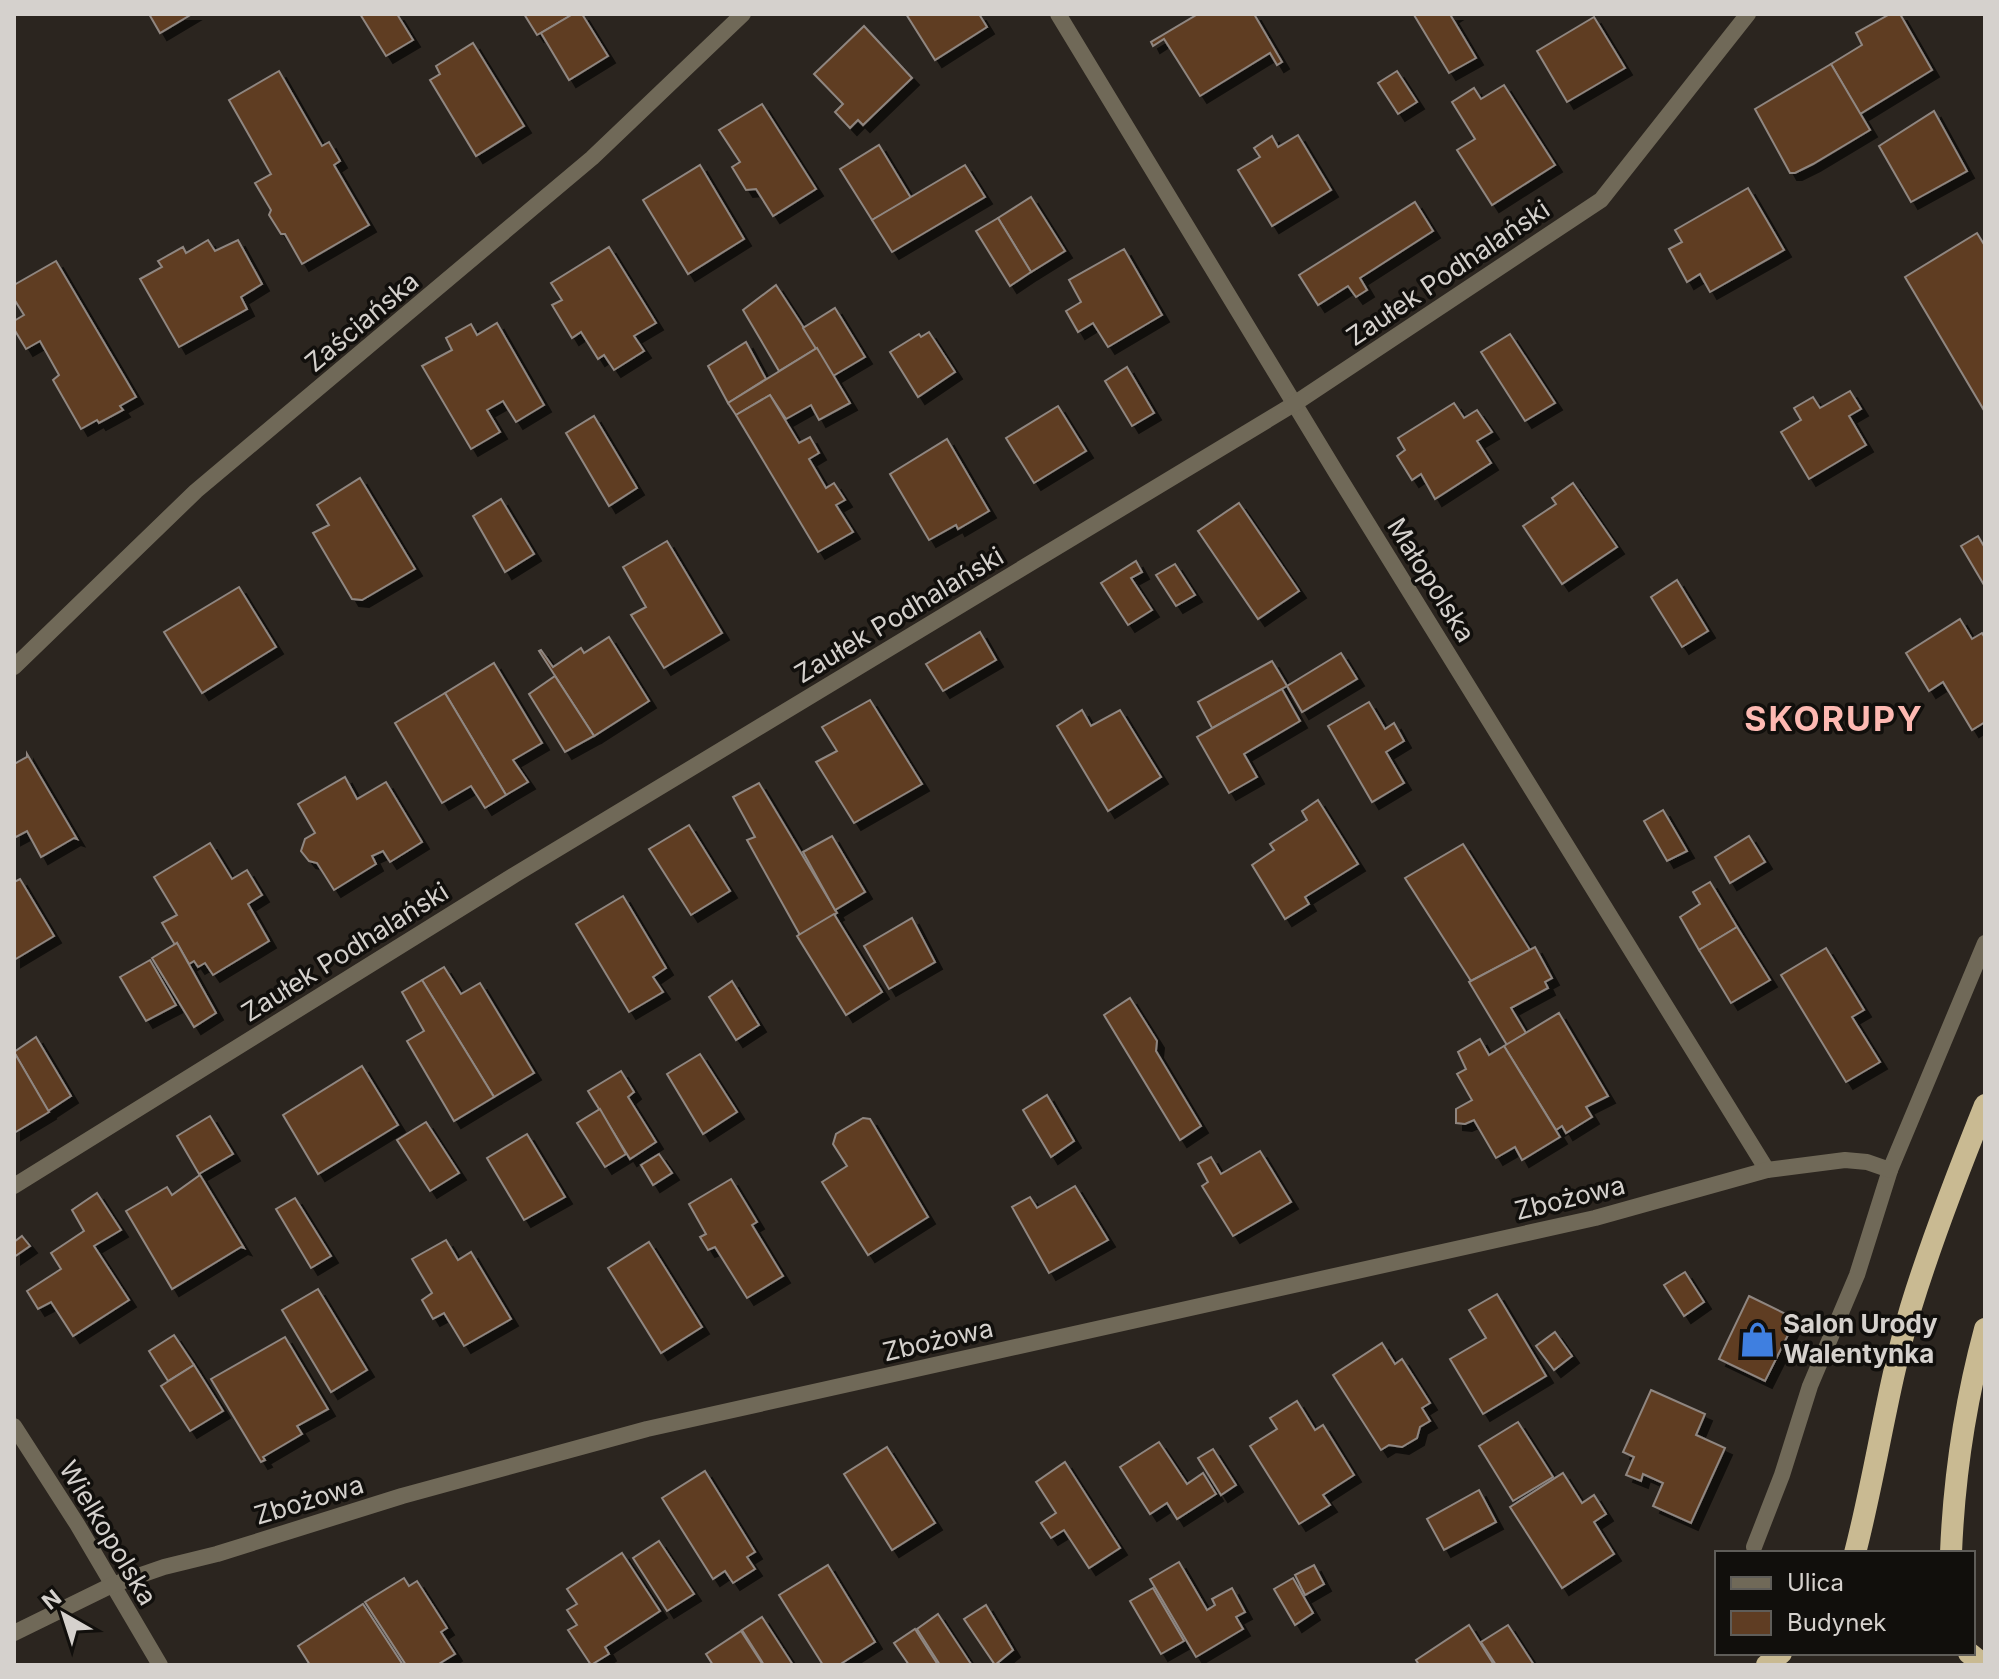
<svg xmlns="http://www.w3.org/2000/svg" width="1999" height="1679" viewBox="0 0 1999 1679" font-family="Inter,sans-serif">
<defs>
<filter id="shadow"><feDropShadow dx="7" dy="7" stdDeviation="0" flood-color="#0009"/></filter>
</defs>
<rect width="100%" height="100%" fill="#2b251f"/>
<g fill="#5f3d23" stroke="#8f8680" stroke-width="2" filter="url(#shadow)">
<polygon points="149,14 192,14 160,33"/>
<polygon points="360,14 397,14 413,40 386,56"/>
<polygon points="524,14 573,14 537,35"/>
<polygon points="573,14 582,14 608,56 569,80 541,33"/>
<polygon points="906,14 979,14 987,27 935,60"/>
<polygon points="1198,14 1254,14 1282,62 1277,65 1270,53 1200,96 1164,39 1153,46 1151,42"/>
<polygon points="1454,14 1451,16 1476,58 1449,73 1414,15"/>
<polygon points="1890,14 1900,14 1932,70 1860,114 1831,64 1862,45 1856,33"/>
<polygon points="1594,17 1625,68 1567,102 1537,51"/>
<polygon points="864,26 912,78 863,125 858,120 850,128 835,112 843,104 814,74"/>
<polygon points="473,43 524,126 476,156 430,80 440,74 436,66"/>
<polygon points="1831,64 1870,130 1813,164 1795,173 1790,173 1755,109"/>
<polygon points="279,71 322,146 329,142 340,161 334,165 369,225 302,264 285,234 281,234 269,215 271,210 255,183 271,174 229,100"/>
<polygon points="1397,71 1417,102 1398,114 1378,83"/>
<polygon points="1504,85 1555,165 1492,205 1457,150 1475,139 1452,102 1474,88 1481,99"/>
<polygon points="762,104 816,189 773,216 756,189 746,190 732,167 740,162 719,130"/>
<polygon points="1934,111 1967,171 1911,202 1879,146"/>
<polygon points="1298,135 1331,190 1272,226 1238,170 1260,157 1254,148 1272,136 1278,147"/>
<polygon points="879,145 911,198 872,220 840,169"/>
<polygon points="700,165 744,239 688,274 643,200"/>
<polygon points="965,165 985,197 892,252 872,220"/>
<polygon points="1748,188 1784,250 1710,292 1700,274 1687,282 1669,249 1682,242 1675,230"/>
<polygon points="1031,197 1065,251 1031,272 998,218"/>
<polygon points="1415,202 1433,231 1360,278 1367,290 1356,297 1348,286 1318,305 1299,275"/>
<polygon points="998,218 1031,272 1010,286 976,231"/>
<polygon points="1977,233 1985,246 1985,412 1905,277"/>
<polygon points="208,240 215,251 238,240 262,284 241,297 247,309 179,347 140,279 162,267 158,261 183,247 186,253"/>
<polygon points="609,247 656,323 634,336 644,351 614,370 604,355 598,359 581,332 572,338 552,305 562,300 551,283"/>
<polygon points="1124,249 1162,315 1108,347 1093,323 1078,332 1066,311 1081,302 1069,280"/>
<polygon points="56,261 136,397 120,406 123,410 99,423 97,420 81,429 53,380 59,375 40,341 26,349 14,329 14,321 24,315 14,299 14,285"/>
<polygon points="776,285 817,348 779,371 743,310"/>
<polygon points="835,308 865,357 833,376 803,328"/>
<polygon points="497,323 544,405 516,422 503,401 487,410 500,432 471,449 422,366 452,350 446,338 471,324 477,335"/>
<polygon points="929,332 955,372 918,397 890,352 919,334 921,337"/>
<polygon points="1510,334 1555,403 1525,421 1481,352"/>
<polygon points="746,342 766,379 728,403 708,366"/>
<polygon points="817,348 850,403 819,420 811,405 786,419 770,395 736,415 728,403"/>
<polygon points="1127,367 1154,413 1132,426 1105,381"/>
<polygon points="1850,391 1861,409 1849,416 1866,445 1809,479 1781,432 1801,420 1794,408 1813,397 1820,408"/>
<polygon points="770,395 799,443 810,437 819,453 809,459 826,488 834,483 845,500 836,505 853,532 818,552 736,415"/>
<polygon points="1454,403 1464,418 1477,410 1492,432 1477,441 1491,463 1435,499 1421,474 1412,480 1397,456 1405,450 1398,438"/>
<polygon points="1058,406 1086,451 1034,483 1006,438"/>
<polygon points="594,416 637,488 609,506 566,433"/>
<polygon points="947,439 989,511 958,529 956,525 929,540 890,474"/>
<polygon points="360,478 415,569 362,600 352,599 313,533 329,525 317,505"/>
<polygon points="1573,483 1617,547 1562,584 1523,526 1556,504 1552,498"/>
<polygon points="501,499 534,554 505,572 473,516"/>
<polygon points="1239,503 1299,591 1258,619 1198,531"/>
<polygon points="1978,536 1985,548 1984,585 1961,546"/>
<polygon points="667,541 722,633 664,668 631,615 646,607 623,567"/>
<polygon points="1136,561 1142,572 1131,578 1152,610 1128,625 1101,583"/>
<polygon points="1175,564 1195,595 1176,606 1156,575"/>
<polygon points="1677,580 1708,631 1682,647 1651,597"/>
<polygon points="239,587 276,647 202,693 164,632"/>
<polygon points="1960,619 1972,639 1982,633 1985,638 1985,722 1972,730 1943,682 1929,691 1906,653"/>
<polygon points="980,632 996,660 943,691 926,664"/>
<polygon points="609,637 649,701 594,736 539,651 541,650 553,667 581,648 584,653"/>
<polygon points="1341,653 1357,679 1302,712 1287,686"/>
<polygon points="1272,661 1287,686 1212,728 1198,702"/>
<polygon points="494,663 542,743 513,760 528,782 506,795 445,693"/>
<polygon points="555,676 594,736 565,752 529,694"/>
<polygon points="1282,689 1300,721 1244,754 1257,777 1229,793 1197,737"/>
<polygon points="445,693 506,795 485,808 471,786 442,803 395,723"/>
<polygon points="870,700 922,784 854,823 816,762 837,751 822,727"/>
<polygon points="1369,702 1385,729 1394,723 1404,741 1386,752 1404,783 1372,802 1328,726"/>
<polygon points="1082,710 1091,726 1120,710 1161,777 1108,811 1057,726"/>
<polygon points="27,754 77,839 74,838 41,857 27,831 14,838 14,764 27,757"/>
<polygon points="345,777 357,799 386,782 422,842 390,862 383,851 372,856 376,864 334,890 317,863 309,861 301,851 305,839 315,833 298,804"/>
<polygon points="759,783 837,913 800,935 747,840 755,837 733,797"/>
<polygon points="1318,800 1358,864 1305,897 1309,904 1285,919 1252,865 1274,850 1270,844 1307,820 1302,811"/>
<polygon points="1663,810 1687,851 1667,861 1644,821"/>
<polygon points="689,825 730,891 691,915 649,849"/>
<polygon points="832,836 865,892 835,910 803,852"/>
<polygon points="1749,836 1765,862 1730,883 1715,857"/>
<polygon points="210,843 232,879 247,870 262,895 248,904 269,941 213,975 205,963 198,967 194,961 189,964 177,943 175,945 162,923 177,915 154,877"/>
<polygon points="1463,844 1530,950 1471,981 1405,878"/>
<polygon points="20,879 54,936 14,960 14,882"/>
<polygon points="1710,882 1737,927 1699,950 1680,917 1700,904 1693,892"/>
<polygon points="623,896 666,968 653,977 663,992 629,1012 576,924"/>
<polygon points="834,914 882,992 846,1015 797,936"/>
<polygon points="912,918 935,962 889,989 864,946"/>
<polygon points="1737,927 1770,980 1731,1003 1699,950"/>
<polygon points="177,943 216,1013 194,1027 152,958"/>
<polygon points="1535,947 1552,978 1545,982 1548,988 1511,1008 1526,1033 1507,1045 1469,982"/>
<polygon points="1826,948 1864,1010 1852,1017 1880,1062 1846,1082 1781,975"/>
<polygon points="150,960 176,1005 146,1021 120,977"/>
<polygon points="444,967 461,994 480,983 534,1073 494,1097 422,980"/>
<polygon points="422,980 494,1097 454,1121 407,1041 424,1031 402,992"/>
<polygon points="732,981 759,1025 736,1040 709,997"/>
<polygon points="1130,998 1157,1041 1156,1051 1201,1126 1180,1140 1104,1015"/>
<polygon points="1559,1013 1608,1096 1586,1107 1592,1117 1566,1133 1562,1126 1556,1130 1504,1046"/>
<polygon points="36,1037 71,1096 48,1111 14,1052"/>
<polygon points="1480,1039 1489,1055 1504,1046 1560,1137 1522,1160 1515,1147 1496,1158 1474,1120 1465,1124 1456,1123 1456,1109 1472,1100 1457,1074 1466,1069 1458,1052"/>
<polygon points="14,1052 49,1112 14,1133"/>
<polygon points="700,1054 737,1112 703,1134 667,1074"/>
<polygon points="362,1066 398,1125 318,1174 283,1115"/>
<polygon points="621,1071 634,1092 628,1097 656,1142 630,1159 588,1091"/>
<polygon points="1047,1095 1074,1141 1051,1157 1023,1110"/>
<polygon points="600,1109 626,1154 605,1167 577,1123"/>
<polygon points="210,1116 233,1154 199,1174 177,1136"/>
<polygon points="863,1118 870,1119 928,1217 868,1255 822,1182 847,1166 833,1144 836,1134"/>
<polygon points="426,1122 459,1173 430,1191 397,1140"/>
<polygon points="527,1134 565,1197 524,1220 487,1158"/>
<polygon points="1260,1151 1291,1202 1233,1236 1202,1186 1208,1182 1198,1164 1211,1157 1221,1174"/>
<polygon points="659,1154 672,1173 653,1185 641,1165"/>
<polygon points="200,1175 244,1248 241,1247 172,1289 126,1211 167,1187 172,1195"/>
<polygon points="731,1179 757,1222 752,1225 783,1276 747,1298 715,1247 708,1250 700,1237 706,1234 689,1204"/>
<polygon points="1075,1186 1108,1240 1049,1273 1012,1207 1030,1197 1037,1208"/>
<polygon points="97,1193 121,1230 94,1246 129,1300 73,1336 51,1302 38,1309 27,1291 61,1269 51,1253 84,1231 72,1210"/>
<polygon points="295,1198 331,1256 311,1268 276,1209"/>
<polygon points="22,1236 30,1246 14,1257 14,1242"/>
<polygon points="446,1240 458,1260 471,1252 511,1319 464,1346 444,1313 433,1319 422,1300 432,1293 412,1259"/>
<polygon points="649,1242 702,1327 661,1353 608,1268"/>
<polygon points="1685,1272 1704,1302 1684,1316 1664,1285"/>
<polygon points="318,1289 367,1370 331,1392 282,1310"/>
<polygon points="1497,1294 1546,1376 1483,1414 1450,1359 1486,1338 1469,1310"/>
<polygon points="1749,1296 1796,1319 1765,1381 1719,1359"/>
<polygon points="1555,1332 1572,1356 1554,1370 1536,1346"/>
<polygon points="174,1335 194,1365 168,1381 149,1351"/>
<polygon points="285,1337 328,1409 297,1426 302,1434 263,1457 265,1460 261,1462 211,1379"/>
<polygon points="1382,1343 1395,1364 1402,1359 1430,1403 1422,1408 1430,1421 1420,1427 1417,1438 1402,1447 1389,1445 1381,1450 1333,1375"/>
<polygon points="194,1365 223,1411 190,1431 161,1386"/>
<polygon points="1651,1390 1705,1414 1696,1435 1725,1448 1691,1523 1653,1506 1663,1483 1643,1474 1641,1481 1626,1475 1634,1457 1623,1452"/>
<polygon points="1297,1401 1315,1430 1323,1425 1354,1475 1323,1495 1330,1505 1299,1524 1250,1446 1277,1429 1270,1418"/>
<polygon points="1518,1422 1553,1477 1513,1501 1479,1446"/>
<polygon points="1159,1442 1187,1484 1203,1473 1216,1494 1177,1519 1167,1503 1150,1514 1120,1467"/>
<polygon points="887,1447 935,1523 892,1550 844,1474"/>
<polygon points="1213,1449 1236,1485 1221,1495 1198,1458"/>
<polygon points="1065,1462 1120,1548 1089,1568 1064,1530 1051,1538 1041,1523 1056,1513 1036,1482"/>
<polygon points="705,1471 755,1552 747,1557 755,1569 733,1583 725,1571 713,1579 662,1498"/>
<polygon points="1563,1473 1582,1503 1594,1495 1606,1514 1594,1522 1614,1554 1562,1588 1510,1507"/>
<polygon points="1479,1490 1496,1522 1444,1550 1427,1519"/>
<polygon points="659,1541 694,1594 667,1611 633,1558"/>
<polygon points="622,1553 660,1611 605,1647 609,1654 591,1665 568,1630 577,1625 567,1610 577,1604 567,1589"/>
<polygon points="1179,1562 1207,1610 1215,1605 1212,1599 1232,1588 1245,1612 1236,1617 1243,1629 1196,1657 1150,1579"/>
<polygon points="828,1565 875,1642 839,1665 823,1665 779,1595"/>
<polygon points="1314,1565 1324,1584 1305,1595 1295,1575"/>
<polygon points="404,1578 409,1586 417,1581 447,1628 441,1632 455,1654 437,1665 406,1665 365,1602"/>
<polygon points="1293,1578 1313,1613 1295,1625 1274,1589"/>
<polygon points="1153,1588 1184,1641 1161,1654 1130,1601"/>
<polygon points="363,1604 403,1665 310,1665 298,1646"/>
<polygon points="986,1605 1013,1650 995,1665 964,1619"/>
<polygon points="938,1614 971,1664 970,1665 940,1665 917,1629"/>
<polygon points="762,1617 793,1665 764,1665 742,1630"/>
<polygon points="1469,1625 1494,1665 1419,1665 1416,1660"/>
<polygon points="1508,1625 1534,1665 1496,1665 1481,1642"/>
<polygon points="915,1629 938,1665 909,1665 894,1643"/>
<polygon points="741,1631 763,1665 713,1665 706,1654"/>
</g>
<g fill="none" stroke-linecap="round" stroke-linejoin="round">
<polyline stroke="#706958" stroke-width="16" points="1754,1547 1782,1475 1810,1386 1857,1275 1890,1170"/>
<g stroke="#706958" stroke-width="16">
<polyline points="1058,14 1337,474 1767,1170"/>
<polyline points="14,667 196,491 592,158 743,14"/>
<polyline points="14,1186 516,874 1294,404 1601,200 1748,14"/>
<polyline points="14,1426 77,1524 160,1665"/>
<polyline points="14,1633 112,1585 164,1567 217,1554 402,1496 647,1429 1595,1218 1767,1170 1845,1160 1867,1162 1890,1170 1985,943"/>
</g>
<g stroke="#c9ba92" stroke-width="22">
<path d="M1855,1553C1876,1472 1887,1388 1911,1307C1932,1239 1958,1172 1985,1105"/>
<path d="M1951,1553C1954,1477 1965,1403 1985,1329"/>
<polyline points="1969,1653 1984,1665"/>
<polyline points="1767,1665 1781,1653"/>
</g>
</g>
<defs>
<symbol id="shop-bare" viewBox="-9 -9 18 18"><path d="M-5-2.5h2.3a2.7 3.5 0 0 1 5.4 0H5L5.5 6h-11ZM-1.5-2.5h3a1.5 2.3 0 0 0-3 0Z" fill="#3f7fe0" stroke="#110f0c" stroke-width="2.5" paint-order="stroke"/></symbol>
</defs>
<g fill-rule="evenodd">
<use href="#shop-bare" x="1732" y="1314" width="51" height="51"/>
</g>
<g text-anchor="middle" stroke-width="7" stroke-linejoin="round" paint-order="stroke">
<g font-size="26" fill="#d5d1cd" stroke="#110f0c">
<text transform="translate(1448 273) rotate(-34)" y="9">Zaułek Podhalański</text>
<text transform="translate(362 322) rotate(-40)" y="9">Zaściańska</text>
<text transform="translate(1431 580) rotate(58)" y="9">Małopolska</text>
<text transform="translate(899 615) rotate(-31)" y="9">Zaułek Podhalański</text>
<text transform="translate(345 952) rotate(-32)" y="9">Zaułek Podhalański</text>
<text transform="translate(1570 1198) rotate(-14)" y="9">Zbożowa</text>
<text transform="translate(938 1340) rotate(-13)" y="9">Zbożowa</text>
<text transform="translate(309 1500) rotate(-17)" y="9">Zbożowa</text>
<text transform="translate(108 1533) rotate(59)" y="9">Wielkopolska</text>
</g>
<g font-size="26" font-weight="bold" fill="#d5d1cd" stroke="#110f0c" text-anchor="start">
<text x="1783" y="1333">Salon Urody<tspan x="1783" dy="30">Walentynka</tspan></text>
</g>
<g font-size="34" font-weight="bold" letter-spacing="2" fill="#fdb9b2" stroke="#110f0c">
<text x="1834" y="731">SKORUPY</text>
</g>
</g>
<rect width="1999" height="1679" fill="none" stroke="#d5d1cd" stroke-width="32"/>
<rect x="1715" y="1551" width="260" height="104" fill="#110f0c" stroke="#5f5d59" stroke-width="2"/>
<rect x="1731" y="1577" width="40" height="12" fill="#706958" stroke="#5f5d59" stroke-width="2"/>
<text x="1787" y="1591" font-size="24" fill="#d5d1cd">Ulica</text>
<rect x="1731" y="1611" width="40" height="24" fill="#5f3d23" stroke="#5f5d59" stroke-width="2"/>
<text x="1787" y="1631" font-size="24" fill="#d5d1cd">Budynek</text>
<g transform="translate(64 1615) rotate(321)" stroke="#110f0c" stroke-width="6" paint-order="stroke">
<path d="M0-6L14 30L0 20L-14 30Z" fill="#d5d1cd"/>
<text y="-12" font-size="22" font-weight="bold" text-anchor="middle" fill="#d5d1cd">N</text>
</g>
</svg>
